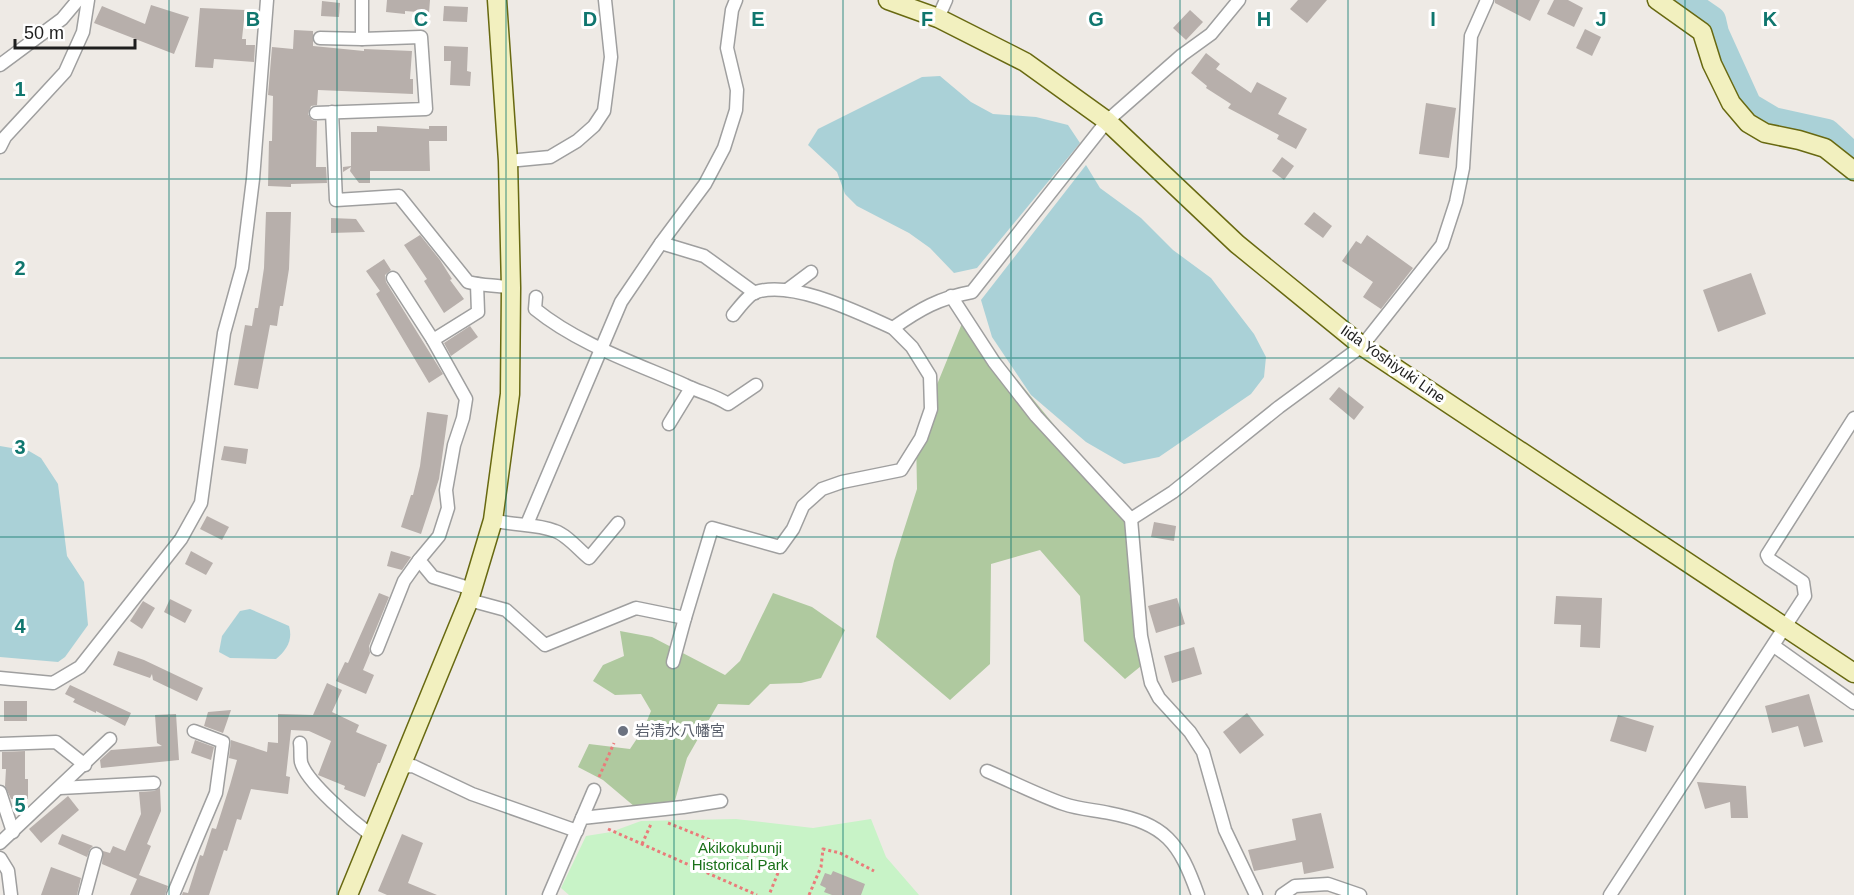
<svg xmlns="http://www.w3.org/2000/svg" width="1854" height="895" viewBox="0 0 1854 895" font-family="Arial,'Noto Sans JP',sans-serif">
<rect width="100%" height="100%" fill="#eeeae5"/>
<g fill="#afc99f">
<polygon points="965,316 1131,519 1146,662 1125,679 1084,641 1080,596 1040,550 991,564 990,664 950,700 876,637 894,561 917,489 916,436"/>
<polygon points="773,593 812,607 845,630 821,678 801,683 770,684 749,705 718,704 687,758 672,811 641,812 603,780 578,767 589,744 630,749 644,728 651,711 641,694 615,695 593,681 603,665 624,656 620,631 652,637 725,675 740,661"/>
</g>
<polygon fill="#c8f3c7" points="736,819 813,828 871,819 886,857 919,895 569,895 561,888 586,836 611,832 641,821"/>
<g fill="#aad1d7">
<polygon points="940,76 971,102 993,114 1036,117 1068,125 1080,143 977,268 954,273 930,248 909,233 857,206 845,194 837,172 808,145 818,129 922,77"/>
<polygon points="1086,165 1100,188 1141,218 1173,250 1211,278 1254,334 1266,357 1264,377 1251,394 1159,457 1124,464 1086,442 1031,395 992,337 981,300"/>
<polygon points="0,446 29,451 41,458 58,484 67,556 84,582 88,625 65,657 58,662 0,657"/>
<path d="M250,609L289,626C293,640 287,650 276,659L230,658L219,652L222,636L240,611Z"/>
</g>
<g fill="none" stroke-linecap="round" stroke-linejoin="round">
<polyline stroke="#aad1d7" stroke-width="28" points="1683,0 1712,20 1715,33 1748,106 1773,121 1827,133 1854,158"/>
</g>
<g fill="#b7afab">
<polygon points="387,0 430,0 429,13 405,11 405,14 386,12"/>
<polygon points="1298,0 1327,0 1307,23 1290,9"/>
<polygon points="1495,0 1540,0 1530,21 1495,3"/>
<polygon points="1554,0 1568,0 1583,8 1574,27 1547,14"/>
<polygon points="322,1 340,3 339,17 321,16"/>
<polygon points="151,5 189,17 174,54 94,23 102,6 145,24"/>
<polygon points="444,6 468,7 467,22 443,21"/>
<polygon points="200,8 245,10 242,39 246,39 246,45 255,45 254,62 214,59 213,68 195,67"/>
<polygon points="1190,10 1203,22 1186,40 1173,28"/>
<polygon points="1585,29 1601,37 1592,56 1576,48"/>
<polygon points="294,30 313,31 313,46 364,51 364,49 412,51 410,79 413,79 413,94 318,90 317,105 311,106 308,114 312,120 317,121 316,167 326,167 327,183 291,184 291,187 268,186 269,141 272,141 273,96 268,95 272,47 293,49"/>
<polygon points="444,46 468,47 467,71 471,72 470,86 450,85 451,61 444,61"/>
<polygon points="1206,53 1220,64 1216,69 1251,93 1257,82 1287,98 1278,114 1307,129 1296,149 1277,139 1279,135 1228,108 1231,104 1206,88 1207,86 1191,73"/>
<polygon points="1426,103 1456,108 1449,158 1419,154"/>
<polygon points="377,126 429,129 429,126 447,126 447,141 429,141 430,171 370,171 370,183 359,183 350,171 351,167 343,172 343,167 351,166 351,132 377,132"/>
<polygon points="1282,157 1294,166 1284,180 1272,171"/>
<polygon points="266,212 291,212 289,269 283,306 280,306 277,326 270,325 258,389 234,385 245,325 252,326 255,308 258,308 264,268"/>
<polygon points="1314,212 1332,226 1323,238 1304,224"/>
<polygon points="331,218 356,219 365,232 331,233"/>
<polygon points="420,235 440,260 452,279 450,280 464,299 444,313 424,281 427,279 404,245"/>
<polygon points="1367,235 1413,268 1381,309 1363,297 1373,282 1342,261 1356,241 1361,244"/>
<polygon points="384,259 391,270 385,275 386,282 443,374 429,383 376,294 380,291 366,271"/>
<polygon points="1751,273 1766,314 1718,332 1703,290"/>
<polygon points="470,326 478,337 451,356 444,343"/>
<polygon points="1339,387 1364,407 1354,420 1329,399"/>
<polygon points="427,412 448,415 439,479 421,534 401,527 411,495 413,495 420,466"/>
<polygon points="224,446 248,449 246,464 221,460"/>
<polygon points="207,516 229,527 222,540 200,529"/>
<polygon points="1154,522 1176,526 1174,541 1151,537"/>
<polygon points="191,551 213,563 206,575 185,564"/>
<polygon points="391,551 411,557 402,570 387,566"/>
<polygon points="379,593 389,597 369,646 370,653 363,670 374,675 366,694 336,681 345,662 348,663"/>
<polygon points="1556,596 1602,598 1600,648 1580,647 1581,625 1554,624"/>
<polygon points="1177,598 1185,624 1156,633 1148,606"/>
<polygon points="170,599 192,610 185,623 164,612"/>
<polygon points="143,601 155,608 142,629 130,621"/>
<polygon points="1194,647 1202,674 1172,683 1164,656"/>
<polygon points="118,651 144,660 203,688 197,701 153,680 152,674 150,678 113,665"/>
<polygon points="327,683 342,690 332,712 359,725 356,732 387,745 380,763 378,763 365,797 344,789 345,786 318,775 331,741 309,731 291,730 286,776 290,777 288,794 251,789 241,820 237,819 227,851 224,850 209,895 182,895 183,892 188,893 200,855 203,856 212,828 216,829 230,785 237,760 229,758 231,740 267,752 268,742 278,743 278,714 313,715"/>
<polygon points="70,685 131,713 125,726 96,711 96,713 73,702 75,699 65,694"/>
<polygon points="1809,694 1823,742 1804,747 1798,726 1772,733 1765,706"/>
<rect x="4" y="701" width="23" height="20"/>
<polygon points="231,710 223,733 204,726 208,712"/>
<polygon points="1247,713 1264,735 1240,754 1223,732"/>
<polygon points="176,714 179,760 101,768 100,760 111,750 162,746 157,743 155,715"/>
<polygon points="1618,715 1654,726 1646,752 1610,741"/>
<polygon points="195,740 214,747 211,760 191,753"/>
<polygon points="25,751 25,779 28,779 28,799 11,799 5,786 6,769 2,769 2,752"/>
<polygon points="1697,782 1746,786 1748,818 1731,818 1730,802 1705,809"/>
<polygon points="160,788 161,811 147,844 151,846 139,875 168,886 165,895 130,895 137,879 102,864 103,851 110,853 113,846 125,851 141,814 139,792 154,791"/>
<polygon points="68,796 79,810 41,843 29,829"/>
<polygon points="1321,813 1334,868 1304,874 1302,862 1254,871 1248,850 1296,840 1292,819"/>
<polygon points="62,834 93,846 90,849 87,857 58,844"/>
<polygon points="402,834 423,843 408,883 437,895 387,895 378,891"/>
<polygon points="51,867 81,878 77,895 41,895"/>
<polygon points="833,871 865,884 861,895 832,895 824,892 826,888 820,885 825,873 831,875"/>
</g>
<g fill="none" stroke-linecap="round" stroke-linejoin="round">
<defs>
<g id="street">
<polyline points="938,18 946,0"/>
<polyline points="320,38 362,39"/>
<polyline points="0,65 62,19 78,0"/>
<path d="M332,112L336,200L399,196L468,282C483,286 496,285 511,288"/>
<polyline points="316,113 426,109 421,37 362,39 362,0"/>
<polyline points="0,147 5,137 65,72 83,32 88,0"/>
<polyline points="508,161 550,157 577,141 594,126 604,111 611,57 605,0"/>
<polyline points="661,243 704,256 755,293"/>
<polyline points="393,278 433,340 478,312 477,284"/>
<polyline points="787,290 811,272"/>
<polyline points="951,296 994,362 1036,416 1131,519 1141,636 1151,683 1159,698 1190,732 1203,752 1225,830 1256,895"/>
<path d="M536,297L535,309C578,344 635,363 685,385C699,392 714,395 728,404L756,385"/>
<path d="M733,315C739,308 748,295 756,292C794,280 859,313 893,328C920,309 939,298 972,292L1107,121L1182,55L1211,34L1239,0"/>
<polyline points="433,340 466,399 463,418 454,445 446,490 448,508 439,536 419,560 433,577 472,589"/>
<polyline points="669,424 691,388"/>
<polyline points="1131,519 1173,492 1279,407 1362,346 1442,245 1456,202 1463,168 1471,36 1487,0"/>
<path d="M493,520C513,526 535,523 555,531C567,535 579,550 589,558L618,523"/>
<polyline points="527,524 621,302 661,243 705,184 724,148 736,110 737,90 727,48 732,10 736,0"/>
<polyline points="469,600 506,610 545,645 636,608 685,618 712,528 780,547 793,529 803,506 822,489 842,482 901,470 921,438 931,409 930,376 912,347 893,328"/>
<polyline points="1774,646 1854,703"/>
<polyline points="377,649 404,581 419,560"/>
<polyline points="673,662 685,618"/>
<polyline points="0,678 53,683 80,667 181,539 201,503 224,333 242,268 253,179 267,0"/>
<path d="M300,743C301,749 300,756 301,762C306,782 355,823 372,836"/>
<polyline points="0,744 56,742 85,765"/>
<polyline points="400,767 413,766 472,794 577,831"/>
<path d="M987,771C1013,782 1038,795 1064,804C1078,809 1095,810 1109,813C1166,824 1179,842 1198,895"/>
<polyline points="60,788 154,783"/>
<polyline points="0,792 13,832"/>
<polyline points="582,818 594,790"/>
<polyline points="0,843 110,739"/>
<polyline points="0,858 8,871 11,895"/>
<polyline points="85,895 96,854"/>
<polyline points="173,895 216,793 223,742 194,731"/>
<polyline points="549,895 582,818 683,807 721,801"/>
<polyline points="1282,895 1295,886 1328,884 1360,895"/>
<polyline points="1610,895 1805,596 1803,582 1769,559 1767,555 1854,418"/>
</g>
<g id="secondary">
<polyline points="888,0 938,18 1025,62 1107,121 1237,244 1362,346 1854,673"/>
<polyline points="1657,0 1702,32 1712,64 1731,103 1748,123 1765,133 1799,140 1825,148 1854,171"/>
<polyline points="348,895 469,600 493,520 510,394 511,288 508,161 497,0"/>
</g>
</defs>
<use href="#street" stroke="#9f9f9f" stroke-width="15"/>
<use href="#secondary" stroke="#686911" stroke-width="21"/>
<g stroke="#ea7b7a" stroke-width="3" stroke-dasharray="3 3" stroke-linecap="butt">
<polyline points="599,777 614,743"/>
<polyline points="668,823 780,868 769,895"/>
<polyline points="608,829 757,895"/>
<polyline points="642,844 651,824"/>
<polyline points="809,895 821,867 823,849 840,853 874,871"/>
</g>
<use href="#street" stroke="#fff" stroke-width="12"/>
<use href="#secondary" stroke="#f2f0bf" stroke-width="18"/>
</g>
<path fill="none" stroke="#0f766e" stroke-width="1.5" stroke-opacity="0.55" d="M169,0V895M337,0V895M506,0V895M674,0V895M843,0V895M1011,0V895M1180,0V895M1348,0V895M1517,0V895M1685,0V895M0,179H1854M0,358H1854M0,537H1854M0,716H1854"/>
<circle fill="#6b7280" stroke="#fff" stroke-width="2" cx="623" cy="731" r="6"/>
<g text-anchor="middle" stroke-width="6" stroke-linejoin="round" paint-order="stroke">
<g font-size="15" fill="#1e1e1e" stroke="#fff">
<text transform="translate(1393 364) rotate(35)" y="5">Iida Yoshiyuki Line</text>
</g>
<g font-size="15" fill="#5b616d" stroke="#fff" text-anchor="start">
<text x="635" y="736">岩清水八幡宮</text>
</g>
<g font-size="15" fill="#197018" stroke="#fff">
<text x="740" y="853">Akikokubunji<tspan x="740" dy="17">Historical Park</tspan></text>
</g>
</g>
<g font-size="20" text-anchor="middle" font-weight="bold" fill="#0f766e" stroke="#fff" stroke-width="6" stroke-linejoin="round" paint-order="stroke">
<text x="253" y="26">B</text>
<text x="421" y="26">C</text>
<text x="590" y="26">D</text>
<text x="758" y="26">E</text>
<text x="927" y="26">F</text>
<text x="1096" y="26">G</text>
<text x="1264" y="26">H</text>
<text x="1433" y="26">I</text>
<text x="1601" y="26">J</text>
<text x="1770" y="26">K</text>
<text x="20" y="96">1</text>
<text x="20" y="275">2</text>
<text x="20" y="454">3</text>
<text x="20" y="633">4</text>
<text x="20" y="812">5</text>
</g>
<path d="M15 39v9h120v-9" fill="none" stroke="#1e1e1e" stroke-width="3"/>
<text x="24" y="39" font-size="18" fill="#1e1e1e" stroke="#ffffff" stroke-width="4.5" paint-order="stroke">50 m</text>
</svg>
